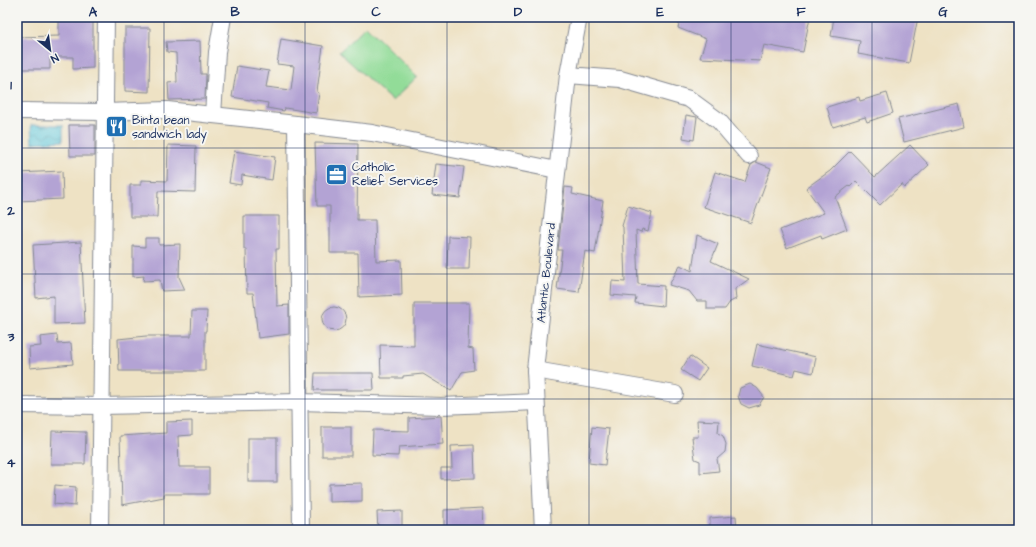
<svg xmlns="http://www.w3.org/2000/svg" width="1036" height="547" viewBox="0 0 1036 547" font-family="'Architects Daughter',sans-serif">
<defs>
<pattern id="water-waves" width="16" height="10" patternUnits="userSpaceOnUse"><rect width="16" height="10" fill="#5dc6d8"/><path d="M0 5q4-4 8 0t8 0" fill="none" stroke="#4ca1b2"/></pattern>
</defs>
<rect width="100%" height="100%" fill="#f6f6f2"/>
<filter id="ink" filterUnits="userSpaceOnUse"><feTurbulence type="fractalNoise" baseFrequency=".025" numOctaves="2"/><feDisplacementMap in="SourceGraphic" scale="8" xChannelSelector="R" yChannelSelector="G"/><feConvolveMatrix kernelMatrix="1 2 1 2 8 2 1 2 1" color-interpolation-filters="sRGB"/></filter>
<filter id="wash" filterUnits="userSpaceOnUse"><feTurbulence type="fractalNoise" baseFrequency=".012" numOctaves="4" result="noise"/><feDisplacementMap in="SourceGraphic" scale="16" xChannelSelector="R" yChannelSelector="G"/><feGaussianBlur stdDeviation="0.9" result="paint"/><feColorMatrix in="noise" values="0 0 0 0 0 0 0 0 0 0 0 0 0 0 0 0 0 1.4 0 .05"/><feComposite in="paint" operator="in"/></filter>
<g filter="url(#wash)">
<rect width="100%" height="100%" fill="#eee2c4"/>
<polygon fill="#92dc98" stroke="#56867b" points="366,26 417,77 392,101 339,52"/>
<polygon fill="url(#water-waves)" stroke="#3c7a9b" points="31,125 63,125 63,141 32,143"/>
<g id="blocks">
<g fill="#b3a3d4">
<polygon points="59,17 93,17 93,68 73,69 73,57 50,57 50,69 23,69 23,65 17,66 17,37 59,36"/>
<polygon points="681,17 810,17 803,52 764,45 760,61 700,58 706,39 678,28"/>
<polygon points="834,17 918,17 909,63 858,54 860,41 831,36"/>
<polygon points="125,28 150,28 149,92 125,91"/>
<polygon points="281,39 323,46 317,92 319,93 316,113 285,108 284,111 267,108 268,103 232,97 237,66 269,71 266,87 291,90 294,66 277,64"/>
<polygon points="200,41 201,74 206,74 205,99 169,100 168,83 177,82 176,53 167,52 166,42"/>
<polygon points="887,93 893,113 867,122 865,117 833,127 827,107 859,97 860,101"/>
<polygon points="959,104 964,127 904,142 898,119"/>
<polygon points="686,115 697,117 694,140 683,138"/>
<polygon points="69,125 95,125 95,156 70,156"/>
<polygon points="315,143 358,144 357,220 375,220 376,261 401,260 402,295 359,297 358,253 330,253 330,206 317,206"/>
<polygon points="168,145 196,146 195,192 158,191 157,217 130,217 130,185 141,185 141,180 167,181"/>
<polygon points="910,145 929,165 904,188 902,184 880,205 856,181 850,187 849,186 835,197 847,229 822,239 821,235 787,248 780,230 824,213 806,188 830,171 850,151 875,177"/>
<polygon points="234,151 275,157 272,180 242,175 241,185 229,183"/>
<polygon points="756,162 771,168 751,223 704,207 715,172 745,182 751,165"/>
<polygon points="436,164 464,167 460,198 432,195"/>
<polygon points="62,171 63,199 17,201 17,173"/>
<polygon points="565,187 573,188 572,194 603,201 595,253 585,251 579,292 557,289 562,250 558,250"/>
<polygon points="628,206 652,213 648,231 642,229 641,232 636,230 638,284 664,286 663,306 635,303 636,297 611,295 612,281 625,282 623,227 622,226"/>
<polygon points="244,216 279,216 279,249 276,249 277,306 289,305 289,334 258,338 253,293 247,293 246,249 244,249"/>
<polygon points="697,235 718,244 711,261 749,279 735,289 736,299 730,302 725,309 707,309 707,301 697,301 689,291 669,285 680,265 692,271"/>
<polygon points="448,236 470,237 469,269 447,269"/>
<polygon points="145,238 159,238 159,245 180,244 179,277 185,290 162,291 160,280 143,281 144,276 133,277 133,246 145,247"/>
<polygon points="81,242 85,323 54,324 54,296 36,298 33,245"/>
<polygon points="414,303 469,303 468,348 473,349 474,370 462,372 451,391 423,374 403,376 403,378 381,378 380,345 414,346"/>
<circle cx="334" cy="319" r="12"/>
<polygon points="192,311 207,311 206,331 205,331 205,371 119,371 118,339 146,336 191,336"/>
<polygon points="57,335 58,344 71,343 73,364 30,368 29,347 41,346 40,337"/>
<polygon points="757,344 816,357 813,373 796,369 794,376 752,366"/>
<polygon points="690,356 707,368 698,381 681,370"/>
<polygon points="315,373 373,373 374,390 314,390"/>
<polygon points="750,384 757,388 764,397 759,405 749,408 741,404 738,396 740,388"/>
<polygon points="441,416 443,444 399,447 398,456 372,455 373,430 409,431 409,418"/>
<polygon points="697,420 719,421 718,433 723,436 726,444 725,452 717,459 719,471 700,473 700,461 695,459 692,437 698,437"/>
<polygon points="192,421 192,435 178,436 179,467 209,467 209,494 164,494 164,497 122,505 120,436 166,433 166,422"/>
<rect x="322" y="427" width="29" height="29"/>
<polygon points="592,427 609,429 605,465 589,463"/>
<polygon points="52,431 86,432 85,464 51,464"/>
<rect x="248" y="438" width="29" height="44"/>
<polygon points="474,445 475,478 441,479 441,468 452,468 451,446"/>
<polygon points="362,483 362,501 329,502 329,484"/>
<polygon points="55,485 76,487 75,506 54,504"/>
<polygon points="483,508 484,530 444,530 444,510"/>
<polygon points="402,511 402,530 378,530 377,512"/>
<polygon points="736,516 737,530 710,530 710,518"/>
</g>
</g>
</g>
<g filter="url(#ink)">
<use href="#blocks" fill-opacity="0" stroke="#848891" stroke-width="1"/>
<g fill="none" stroke-linecap="round" stroke-linejoin="round">
<defs>
<g id="minor">
<polyline points="568,75 620,79 689,99 719,121 749,156"/>
<polyline points="17,111 105,112 167,110 296,124 372,133 557,170"/>
<polyline points="213,115 217,52 223,17"/>
<polyline points="296,124 301,530"/>
<polyline points="535,370 675,394"/>
<polyline points="17,405 101,406 299,402 441,406 536,402"/>
<polyline points="100,530 106,17"/>
<polyline points="543,530 535,370 568,75 579,17"/>
</g>
</defs>
<use href="#minor" stroke="#848891" stroke-width="18"/>
<use href="#minor" stroke="#fff" stroke-width="16"/>
</g>
</g>
<path fill="none" stroke="#1b2f5e" stroke-width="1" stroke-opacity="0.55" d="M164,17V530M305,17V530M447,17V530M589,17V530M731,17V530M872,17V530M17,148H1019M17,274H1019M17,399H1019"/>
<defs>
<symbol id="restaurant-square" viewBox="-11 -11 22 22"><rect x="-9" y="-9" width="18" height="18" rx="4" fill="#1f6fb2" stroke="#f6f6f2"/><path d="M-5-6h1v4h1v-4h1v4h1v-4h1v5L-1.5 .5V6h-2V.5L-5-1ZM5-6V6H3V1.5H1.5Q1.5-4 5-6Z" fill="#fff"/></symbol>
<symbol id="office-square" viewBox="-11 -11 22 22"><rect x="-9" y="-9" width="18" height="18" rx="4" fill="#1f6fb2" stroke="#f6f6f2"/><path d="M-6-3h4V-5.5h4V-3h4V5H-6ZM-1-4.5V-3h2v-1.5ZM-6 0V1H6V0Z" fill="#fff"/></symbol>
</defs>
<g fill-rule="evenodd">
<use href="#restaurant-square" x="104" y="114" width="25" height="25"/>
<use href="#office-square" x="324" y="162" width="25" height="25"/>
</g>
<g text-anchor="middle" stroke-width="4" stroke-linejoin="round" paint-order="stroke">
<g font-size="12" fill="#1b2f5e" stroke="#f6f6f2" text-anchor="start">
<text x="132" y="124">Binta bean<tspan x="132" dy="14">sandwich lady</tspan></text>
<text x="352" y="171">Catholic<tspan x="352" dy="14">Relief Services</tspan></text>
</g>
<g font-size="12" fill="#1b2f5e" stroke="#f6f6f2">
<text transform="translate(546 273) rotate(-84)" y="4">Atlantic Boulevard</text>
</g>
</g>
<rect width="1036" height="547" fill="none" stroke="#f6f6f2" stroke-width="44"/>
<g transform="translate(50 50) rotate(151)" stroke="#f6f6f2" stroke-width="3" paint-order="stroke">
<path d="M0-3L7 15L0 10L-7 15Z" fill="#1b2f5e"/>
<text y="-6" font-size="11" font-weight="bold" text-anchor="middle" fill="#1b2f5e">N</text>
</g>
<rect x="22" y="22" width="992" height="503" fill="none" stroke="#1b2f5e" stroke-width="1.5"/>
<g font-size="13" text-anchor="middle" font-weight="bold" fill="#1b2f5e">
<text x="93" y="16">A</text>
<text x="235" y="16">B</text>
<text x="376" y="16">C</text>
<text x="518" y="16">D</text>
<text x="660" y="16">E</text>
<text x="801" y="16">F</text>
<text x="943" y="16">G</text>
<text x="11" y="89">1</text>
<text x="11" y="215">2</text>
<text x="11" y="341">3</text>
<text x="11" y="467">4</text>
</g>
</svg>
